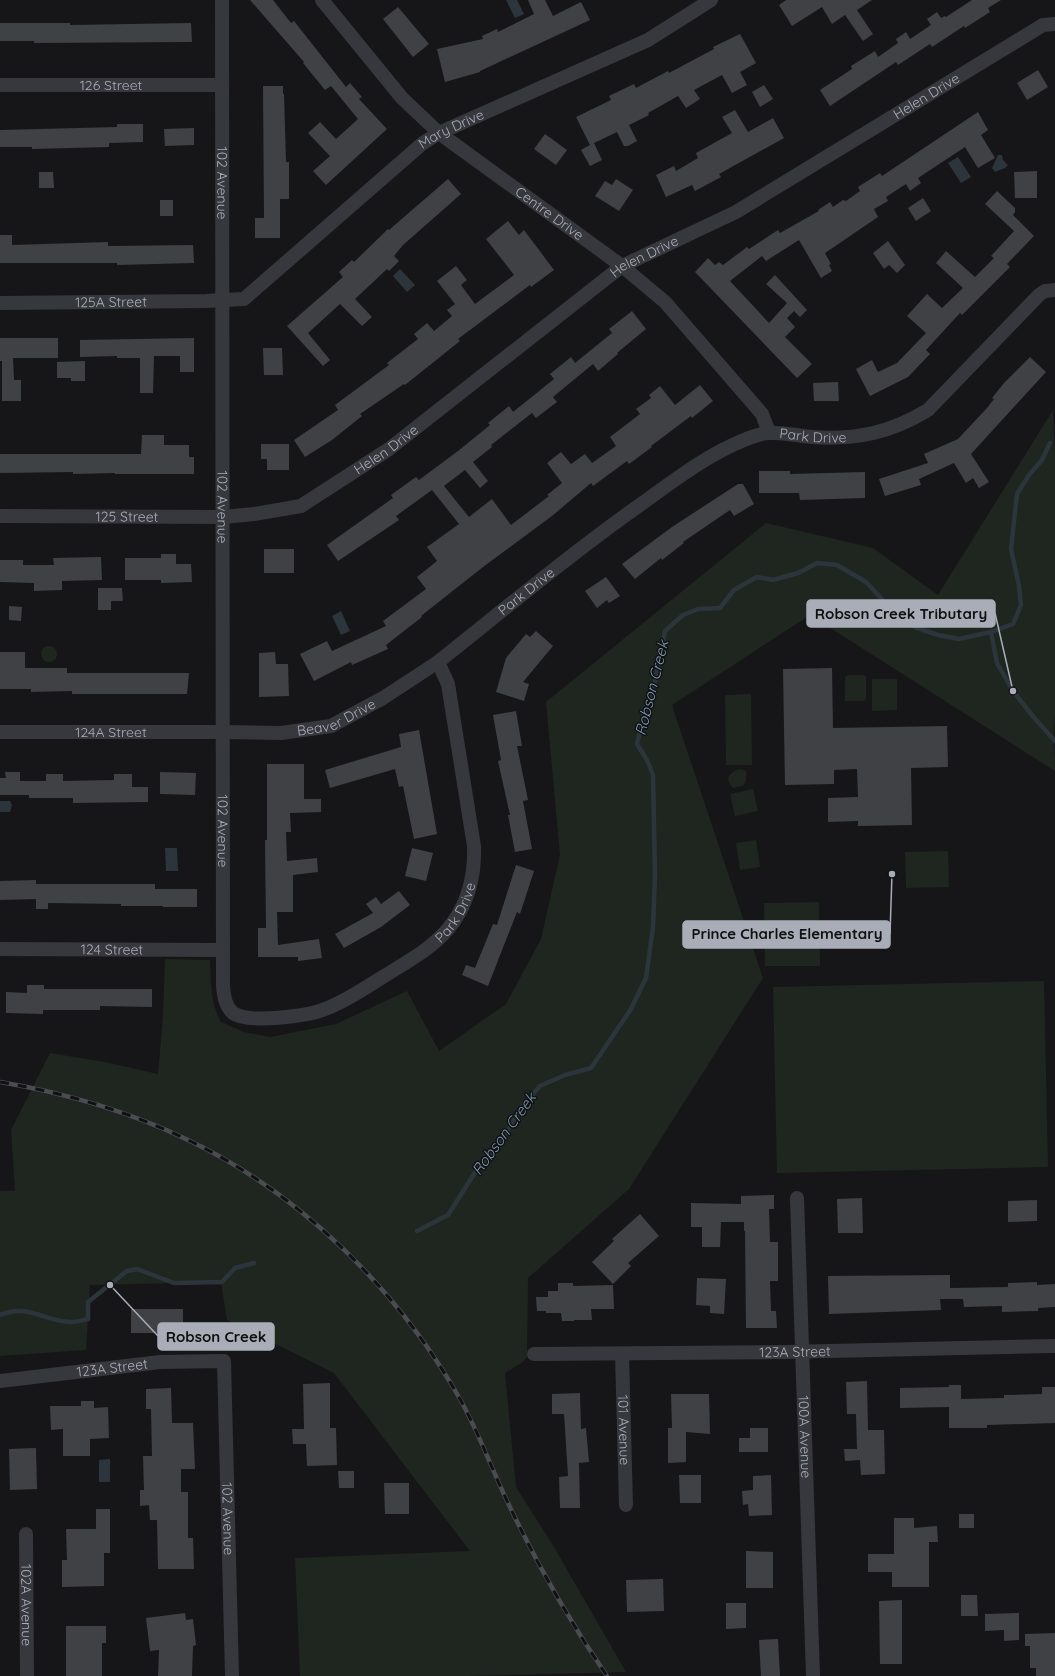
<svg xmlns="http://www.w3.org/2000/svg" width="1055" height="1676" viewBox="0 0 1055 1676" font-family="Quicksand,sans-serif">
<rect width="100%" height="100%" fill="#161618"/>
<g fill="#1e261f">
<path d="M1053,410L1055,459V716C1053,734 1055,752 1055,771L810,615L672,705L763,978L629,1189L528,1278L527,1357L523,1362L505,1373L516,1487L554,1547L626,1672L470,1676H300L295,1558L470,1551L334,1373L227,1320L221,1282L90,1285L86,1350L0,1356V1191H15L11,1130L50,1053L105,1062L158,1074L163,1017L165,959L210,960C211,982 210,1002 221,1022L244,1032L270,1037L336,1024L407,991L439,1051L506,1004L541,939L560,855L546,702L766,523L873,548L938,595Z"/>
<circle cx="49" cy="654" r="8"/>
<polygon points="848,675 863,675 866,677 866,698 865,701 845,701 845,677"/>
<polygon points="872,679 897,679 897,710 872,711"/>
<polygon points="751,694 752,765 726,765 725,695"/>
<path d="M740,769L746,771C747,777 746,781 743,786L733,788C724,779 729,772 740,769Z"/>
<polygon points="753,789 758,811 735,816 730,794"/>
<polygon points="756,840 760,867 740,870 736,843"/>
<polygon points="948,851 949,887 906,888 905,852"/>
<polygon points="819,902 820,966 765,966 764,903"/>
<polygon points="1044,981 1048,1167 777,1173 773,987"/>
</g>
<g fill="#2c353c">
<polygon points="506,0 517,0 524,14 515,18"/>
<polygon points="998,155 1002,155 1003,160 1008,165 1005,168 995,172 992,168"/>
<polygon points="958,157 971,177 961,183 948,163"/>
<polygon points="400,269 415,285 407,292 393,276"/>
<polygon points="341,611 350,631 341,635 332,616"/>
<polygon points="0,801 10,801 12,805 10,812 0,812"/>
<polygon points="165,848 177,848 178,871 166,871"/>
<polygon points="110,1459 110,1482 99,1482 99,1460"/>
</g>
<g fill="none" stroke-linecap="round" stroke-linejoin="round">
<g stroke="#2c353c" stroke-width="4.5">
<polyline points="991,632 997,663 1013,691 1036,720 1055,741"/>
<polyline points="417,1231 448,1215 476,1171 495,1152 523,1105 540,1086 565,1075 591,1068 631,1009 646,978 653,927 655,875 653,775 647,760 637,744 644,713 655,682 665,631 683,615 698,609 720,608 734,590 757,577 773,580 798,573 817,563 837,565 866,582 890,608 915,627 938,635 959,639 991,632 1013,624 1021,605 1019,586 1011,549 1017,494 1029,475 1042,460 1050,443"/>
<path d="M0,1315C29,1303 45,1322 72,1322C77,1322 83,1320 88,1319V1302L127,1271L137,1269L174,1283L222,1282L235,1268L254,1263"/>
</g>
</g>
<g fill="#404145">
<polygon points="250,0 273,0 291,23 294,21 346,87 350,83 362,97 359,99 387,129 326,185 313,171 330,156 308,133 320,122 336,139 358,119 331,86 325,90 303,63 304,62"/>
<polygon points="528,0 545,0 553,16 581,2 590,20 480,71 480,72 445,82 437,49 483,39 482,36 497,29 498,32 534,14"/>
<polygon points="786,0 872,0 857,10 873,34 863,41 845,15 832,24 822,7 792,26 779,5"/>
<polygon points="972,0 1001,0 988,8 990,12 965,28 964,26 932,47 930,44 898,65 896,62 830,106 820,90 852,69 851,66 875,51 878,57 898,43 896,39 906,32 910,39 931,25 927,19 937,12 941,18 945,16 946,17"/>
<polygon points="398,7 429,44 413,57 383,19"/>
<polygon points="0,23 70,23 70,25 191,23 192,42 34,43 34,41 0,41"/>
<polygon points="740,34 756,63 740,72 747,85 732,93 722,75 694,90 700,99 686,108 678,96 648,113 649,115 629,125 637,141 628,146 624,146 617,132 594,143 602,160 590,166 581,150 590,145 576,117 611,100 609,96 634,84 636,88 668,71 669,73 714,49 713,47"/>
<polygon points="1038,70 1048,87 1027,100 1017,83"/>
<polygon points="764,85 773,99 760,107 752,92"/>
<polygon points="263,86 283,86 283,94 284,94 286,162 289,162 289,199 280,199 280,238 255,238 255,218 264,218"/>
<polygon points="735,110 748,132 773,118 784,138 719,174 721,177 695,191 692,185 666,197 656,175 674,166 676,171 698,158 696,153 732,133 722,117"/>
<polygon points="978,112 988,130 981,135 995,158 978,168 965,147 918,178 921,183 910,191 906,184 886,197 888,201 874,209 878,217 825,253 831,264 829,265 832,271 821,278 799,240 766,261 762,256 730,281 769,323 787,303 766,284 775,275 807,310 800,317 794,311 787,318 795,327 785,337 812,364 797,378 695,272 708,258 715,265 719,262 723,265 747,247 749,249 778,230 780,233 819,211 818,210 830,202 833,207 843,200 846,201 860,191 858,187 880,173 882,176"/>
<polygon points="117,124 143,124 143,142 109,143 109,147 32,149 32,147 0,147 0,130 117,127"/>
<polygon points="194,128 194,145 165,146 164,129"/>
<polygon points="545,134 567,150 556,165 534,149"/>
<polygon points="1037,171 1037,198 1015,198 1014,172"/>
<polygon points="39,172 53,172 54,188 39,188"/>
<polygon points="448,179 461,194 403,245 394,256 399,261 389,271 387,269 355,299 372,317 362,326 340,304 308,333 330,360 323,366 287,326 343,277 339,272 352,260 354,262 388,229 389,230"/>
<polygon points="616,179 633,190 619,211 595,196 605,181 612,185"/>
<polygon points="997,191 1015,208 1015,212 1013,215 1034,236 1007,264 1010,267 962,315 960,313 926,350 930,354 908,377 870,396 856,369 872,360 878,372 897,363 926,333 907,316 927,294 942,308 963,288 936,263 946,251 975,277 994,258 991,256 1014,231 985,204"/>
<polygon points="923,198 931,211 916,221 908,208"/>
<rect x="160" y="200" width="13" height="16"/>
<polygon points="508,221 519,235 524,230 554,270 531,287 530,285 458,339 460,341 405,385 404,384 360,414 362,416 332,440 305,457 294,440 338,410 335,405 389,365 387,363 418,339 414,334 427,323 434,331 452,316 447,310 455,304 437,281 456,266 467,280 461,285 475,304 514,275 486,239"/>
<polygon points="0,235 12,235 12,245 108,242 108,246 193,245 194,263 117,265 117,263 0,263"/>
<polygon points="888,241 905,265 897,273 889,265 884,269 873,253"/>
<polygon points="632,311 646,329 617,353 618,354 598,371 593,364 553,397 557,402 536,418 532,413 491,445 492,447 473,462 488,481 480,488 465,470 444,486 469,517 492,499 511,525 549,496 547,495 562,483 547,463 561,452 571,464 585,454 592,463 616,446 610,437 640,414 636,409 651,398 649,395 660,386 675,405 700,385 713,401 692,418 691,416 651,446 652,447 629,464 627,461 593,486 591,483 552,516 483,567 421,616 422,617 386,645 388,649 352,665 351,662 314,681 300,654 327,641 332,651 386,626 383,621 426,589 417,577 437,561 427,547 459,524 432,490 396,516 399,520 338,561 327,545 393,498 391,495 416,477 419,480 458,451 490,425 488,423 509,406 513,412 554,379 550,374 571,357 575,363 612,333 609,329"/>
<polygon points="0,338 58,338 58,358 13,358 14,380 21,380 21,401 2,401 2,361 0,361"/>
<polygon points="194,338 194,372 180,372 180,356 154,356 153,393 140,393 140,358 117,358 117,356 80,357 80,340"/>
<polygon points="263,348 282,348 283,375 264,375"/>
<polygon points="1030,357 1046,372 971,454 989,482 979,488 973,478 966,483 954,463 919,479 921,485 885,496 879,479 928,463 924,454 958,439 987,408 994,399 992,398 1004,383"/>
<polygon points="85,361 85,381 71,381 71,378 57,378 57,362"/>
<polygon points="838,382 839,401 814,401 813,383"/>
<polygon points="142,435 164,435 164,445 189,445 189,457 194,457 194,474 115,474 115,473 73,474 73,472 0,473 0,454 141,454"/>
<polygon points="261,444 289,444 289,470 267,470 267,459 261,459"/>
<polygon points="759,471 790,471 790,474 865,472 865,498 800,500 799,493 759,493"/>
<polygon points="738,484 743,484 754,504 734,516 730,510 683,542 684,543 662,560 661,558 635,579 622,564 672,527"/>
<rect x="264" y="549" width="30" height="24"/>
<polygon points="161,554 176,554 176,564 191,564 192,582 161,583 161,580 125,580 125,558 161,558"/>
<polygon points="101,557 102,580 62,581 62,590 34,591 34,583 0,582 0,560 23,560 23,565 54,565 53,558"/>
<polygon points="606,577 620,596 609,603 607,600 597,608 585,591"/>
<polygon points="98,588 122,588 123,601 111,601 111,610 98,610"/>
<polygon points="9,606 22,607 21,621 9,620"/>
<polygon points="536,631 553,646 523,682 529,684 524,701 496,692 506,658 526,634 530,637"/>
<polygon points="0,652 25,652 25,668 67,668 67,673 189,673 187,694 72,694 72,691 31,692 31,689 0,689"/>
<polygon points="275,652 276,664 288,664 289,696 259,697 259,653"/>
<polygon points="832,668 833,728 947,726 948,767 911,768 912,825 858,826 858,821 828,822 828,798 858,797 857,769 834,770 834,784 785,785 783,669"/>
<polygon points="516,711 522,746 517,746 528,800 523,801 532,849 515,852 508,815 510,815 498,761 501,760 493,715"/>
<polygon points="419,730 437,834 414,839 403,786 399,787 395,769 330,788 325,770 401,747 399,734"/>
<polygon points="267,764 304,764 304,799 321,799 321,812 290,813 291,832 286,832 287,861 317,858 318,872 293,875 293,912 277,912 278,945 319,939 322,958 298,961 298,957 258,957 258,928 266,928 265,840 267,840"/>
<polygon points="5,772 20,772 20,781 46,781 46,774 63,774 63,781 114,780 114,774 132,774 132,787 148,787 148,802 73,803 73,798 29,798 29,795 0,795 0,778 6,778"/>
<polygon points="160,772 196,773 195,795 160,794"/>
<polygon points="412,848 433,853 426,881 405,876"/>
<polygon points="516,865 534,871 520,914 517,912 488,986 462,975 466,965 475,968 493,924 497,925"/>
<polygon points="36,880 36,884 155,884 155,889 197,889 197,907 163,907 163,906 121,906 121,904 48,903 48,909 36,909 36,899 0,900 0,881"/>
<polygon points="399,891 410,905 381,927 344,948 335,934 373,913 366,904 376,897 381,904"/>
<polygon points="27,985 44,985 44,989 152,989 152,1007 100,1006 100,1010 43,1010 43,1014 6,1013 6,992 27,993"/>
<polygon points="774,1195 774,1209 769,1209 770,1242 778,1242 778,1281 770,1281 771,1311 776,1311 777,1328 746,1328 745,1231 744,1231 744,1222 721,1222 720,1247 702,1247 702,1227 691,1227 691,1203 741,1204 741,1196"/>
<polygon points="862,1198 863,1233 838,1233 837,1199"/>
<polygon points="1037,1200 1037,1221 1008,1222 1008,1201"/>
<polygon points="640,1214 659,1236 628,1263 631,1266 613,1284 592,1262 614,1241 612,1239"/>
<polygon points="950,1275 950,1288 1008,1287 1008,1283 1037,1282 1037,1285 1055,1284 1055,1307 1038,1308 1038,1311 1002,1312 1002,1306 964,1307 963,1299 940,1299 941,1310 829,1314 828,1276"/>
<polygon points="697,1278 726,1279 724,1314 710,1313 710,1306 696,1305"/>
<polygon points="558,1283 573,1283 573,1286 613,1285 614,1309 591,1309 592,1320 574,1320 574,1321 562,1321 561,1313 546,1313 546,1311 537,1311 536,1297 548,1297 548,1291 558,1291"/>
<rect x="131" y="1309" width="52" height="24"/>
<polygon points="867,1381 868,1430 884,1430 885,1474 861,1475 860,1460 845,1461 844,1449 857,1449 856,1414 847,1414 846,1382"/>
<polygon points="330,1383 330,1428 336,1428 337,1465 307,1466 306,1444 293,1444 292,1429 304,1429 303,1384"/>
<polygon points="949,1385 961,1385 961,1399 1004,1398 1004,1395 1042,1394 1042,1387 1055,1387 1055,1423 987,1425 987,1428 949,1428 949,1407 900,1408 900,1388 949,1387"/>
<polygon points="171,1388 172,1423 193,1423 195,1469 181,1469 181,1492 188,1492 188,1538 193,1538 194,1569 158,1569 157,1520 150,1520 149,1505 140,1506 140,1490 144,1490 143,1456 152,1456 151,1409 146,1409 146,1389"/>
<polygon points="580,1393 581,1429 586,1428 589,1462 579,1463 580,1508 560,1508 559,1477 568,1476 564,1414 552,1414 552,1394"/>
<polygon points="671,1394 709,1394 710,1434 686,1432 686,1462 668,1463 668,1428 672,1428"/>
<polygon points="81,1401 94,1401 94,1408 108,1407 109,1438 90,1439 90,1456 63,1456 63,1429 51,1430 50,1406 81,1406"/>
<polygon points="750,1428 768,1428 768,1452 739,1452 739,1438 750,1438"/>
<polygon points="36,1448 37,1489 10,1490 9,1449"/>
<polygon points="338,1471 354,1471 354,1488 339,1488"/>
<polygon points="679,1475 701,1475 701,1503 680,1503"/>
<polygon points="771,1475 772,1515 749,1516 748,1504 743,1505 742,1491 753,1490 753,1476"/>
<polygon points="384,1483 409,1483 409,1514 385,1514"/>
<polygon points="96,1509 110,1509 110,1553 104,1553 104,1586 62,1587 62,1560 67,1560 66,1529 96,1529"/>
<rect x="959" y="1514" width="15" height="14"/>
<polygon points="894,1518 914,1518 914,1528 937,1526 938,1542 929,1542 929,1587 892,1587 892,1572 868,1572 868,1554 894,1554"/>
<polygon points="746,1551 773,1552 773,1588 746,1588"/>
<polygon points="663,1579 664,1611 627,1612 626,1580"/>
<polygon points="961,1595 977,1595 978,1616 961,1616"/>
<polygon points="902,1600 902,1664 880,1664 879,1601"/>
<polygon points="726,1603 746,1603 746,1628 726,1629"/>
<polygon points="185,1613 186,1620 193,1619 196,1645 193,1646 192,1676 158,1676 159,1650 150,1651 146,1618"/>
<polygon points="1019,1613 1019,1640 1004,1641 1004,1630 985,1631 985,1614"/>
<polygon points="66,1626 106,1626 106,1643 102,1643 102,1676 66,1676"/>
<polygon points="1055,1633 1055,1676 1036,1676 1036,1668 1030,1668 1030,1646 1025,1646 1025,1634"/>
<polygon points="778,1639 780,1676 761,1676 759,1640"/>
</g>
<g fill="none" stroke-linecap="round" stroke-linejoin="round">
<g stroke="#37383d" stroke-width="14">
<path id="s1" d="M222,0L223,986C224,996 225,1006 233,1013C248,1024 308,1016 325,1009C347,1001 366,987 386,975C410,960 437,946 454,921C469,899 475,873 474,846L448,684L438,662C506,608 573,552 644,502C676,479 707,455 744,440C751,437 762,433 770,433C784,432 798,436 812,437C856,440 890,433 928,410L1039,295L1045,291L1055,290"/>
<path id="s2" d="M322,0L402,98L439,133L622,266L665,302L762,414L769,432"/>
<path id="s3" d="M0,85H222"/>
<path id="s4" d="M0,303L206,301L244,299L423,143L439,133L648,40L711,0"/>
<path id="s5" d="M0,516L223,517L254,514L301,506L389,449L622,266L736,212L1043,25L1055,24"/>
<path id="s6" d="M0,732H223L281,733L331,726L383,698L438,662"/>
<path id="s7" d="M0,949L223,950"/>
<path id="s8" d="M797,1198L813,1676"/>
<path id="s9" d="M534,1354L786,1352L1055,1346"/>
<path id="s10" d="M622,1354L626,1505"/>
<path id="s11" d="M0,1381L160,1362L224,1361L232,1676"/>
<path id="s12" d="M26,1534L27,1676"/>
</g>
<defs>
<path id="rail" d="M0,1082C65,1093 128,1111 188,1140C301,1194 398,1290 460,1399C479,1433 492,1470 509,1505C537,1564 570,1622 607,1676"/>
</defs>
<use href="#rail" stroke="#4a4c52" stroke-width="4.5"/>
<use href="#rail" stroke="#111113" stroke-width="3" stroke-dasharray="9" stroke-linecap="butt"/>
</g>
<g text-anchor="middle" stroke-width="3" stroke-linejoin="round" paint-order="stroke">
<g font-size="14" fill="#a8adb8" stroke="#111113">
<text dy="5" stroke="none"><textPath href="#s3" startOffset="111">126 Street</textPath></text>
<text dy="5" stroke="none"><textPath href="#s5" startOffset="1052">Helen Drive</textPath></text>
<text dy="5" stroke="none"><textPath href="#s4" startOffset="513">Mary Drive</textPath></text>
<text dy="5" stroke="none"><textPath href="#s1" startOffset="183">102 Avenue</textPath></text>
<text dy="5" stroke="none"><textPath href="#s2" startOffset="314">Centre Drive</textPath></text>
<text dy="5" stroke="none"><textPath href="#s5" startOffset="727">Helen Drive</textPath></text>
<text dy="5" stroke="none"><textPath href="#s4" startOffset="111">125A Street</textPath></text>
<text dy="5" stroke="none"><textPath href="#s1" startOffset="1983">Park Drive</textPath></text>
<text dy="5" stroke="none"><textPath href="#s5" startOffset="404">Helen Drive</textPath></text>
<text dy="5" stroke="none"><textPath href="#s1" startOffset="507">102 Avenue</textPath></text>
<text dy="5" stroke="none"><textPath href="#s5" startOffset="127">125 Street</textPath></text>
<text dy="5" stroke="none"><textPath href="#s1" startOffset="1647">Park Drive</textPath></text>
<text dy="5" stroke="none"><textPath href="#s6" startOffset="339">Beaver Drive</textPath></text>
<text dy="5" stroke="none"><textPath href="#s6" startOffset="111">124A Street</textPath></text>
<text dy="5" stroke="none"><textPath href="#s1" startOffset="831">102 Avenue</textPath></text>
<text dy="5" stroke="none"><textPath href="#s1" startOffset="1275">Park Drive</textPath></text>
<text dy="5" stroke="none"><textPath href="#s7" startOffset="112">124 Street</textPath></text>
<text dy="5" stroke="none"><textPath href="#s9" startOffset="261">123A Street</textPath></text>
<text dy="5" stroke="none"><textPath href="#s11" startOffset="113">123A Street</textPath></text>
<text dy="5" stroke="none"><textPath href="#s10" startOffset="76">101 Avenue</textPath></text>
<text dy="5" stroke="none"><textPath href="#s8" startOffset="239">100A Avenue</textPath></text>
<text dy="5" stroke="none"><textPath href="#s11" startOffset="383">102 Avenue</textPath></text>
<text dy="5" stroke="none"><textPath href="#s12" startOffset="71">102A Avenue</textPath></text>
</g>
<g font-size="15" font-style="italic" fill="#7f9bb3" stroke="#111113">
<text transform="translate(652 688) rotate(-76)" y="5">Robson Creek</text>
<text transform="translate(504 1134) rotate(-54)" y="5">Robson Creek</text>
</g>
</g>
<path fill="none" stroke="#a8adb8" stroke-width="1.5" d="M1013 691L995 613M892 874L890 934M110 1285L158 1336"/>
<g fill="#a8adb8" stroke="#111113" stroke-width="1.5">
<circle cx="1013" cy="691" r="4"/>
<circle cx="892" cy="874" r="4"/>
<circle cx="110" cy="1285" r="4"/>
</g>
<g fill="#a8adb8" stroke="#a8adb8" stroke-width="1.5">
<rect x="807" y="600" width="188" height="27" rx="4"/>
<rect x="683" y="921" width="207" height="27" rx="4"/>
<rect x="158" y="1323" width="116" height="27" rx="4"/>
</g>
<g font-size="15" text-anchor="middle" font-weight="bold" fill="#111">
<text x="901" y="619">Robson Creek Tributary</text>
<text x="787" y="939">Prince Charles Elementary</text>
<text x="216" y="1342">Robson Creek</text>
</g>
</svg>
